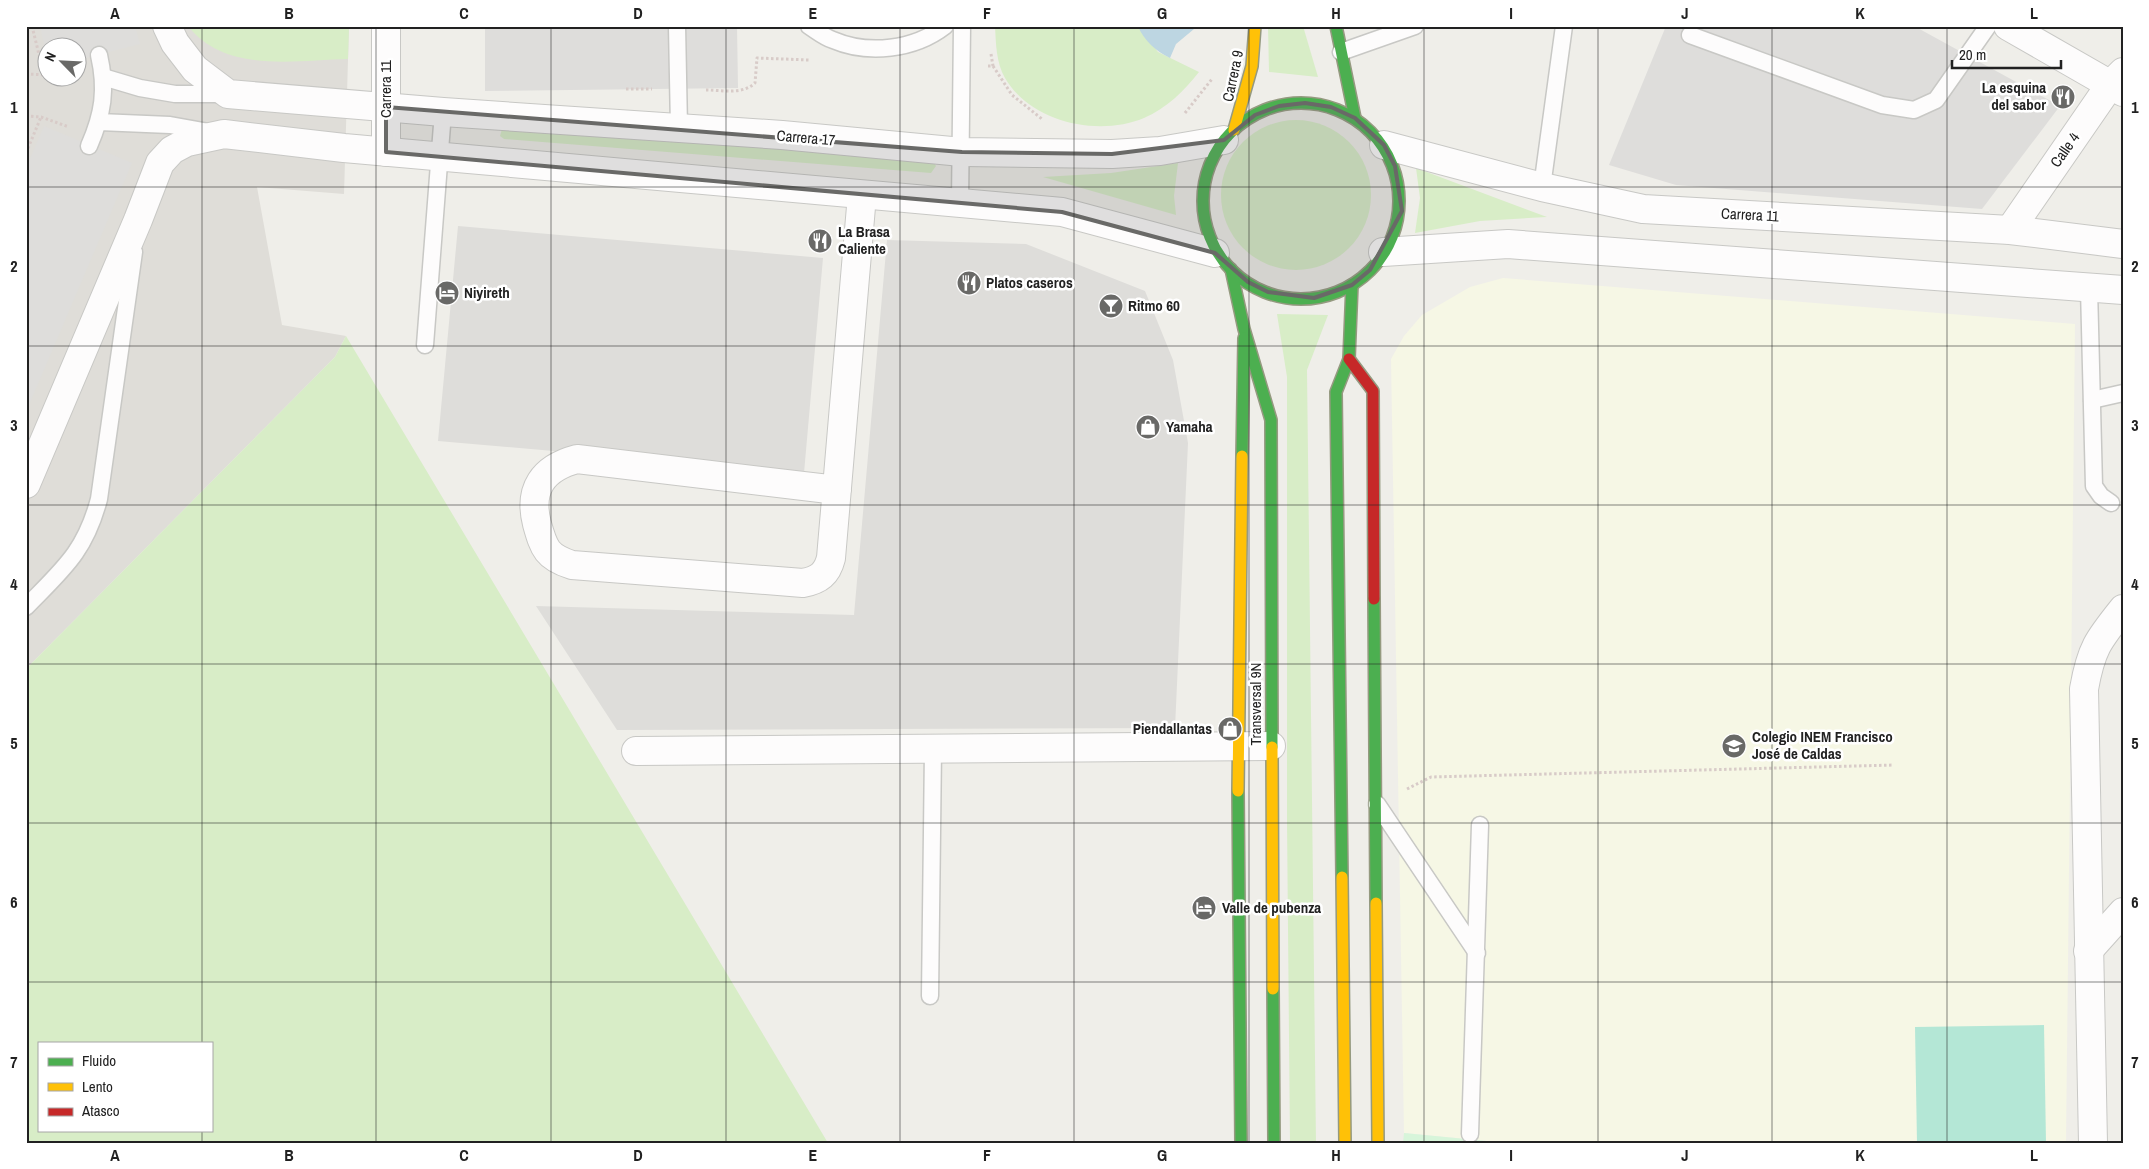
<svg xmlns="http://www.w3.org/2000/svg" width="2149" height="1169" viewBox="0 0 2149 1169" font-family="'Archivo Narrow',sans-serif">
<rect width="100%" height="100%" fill="#efeee9"/>
<g fill="#deddda">
<polygon points="458,226 823,258 804,473 438,441"/>
<polygon points="887,240 1026,244 1145,291 1173,360 1188,443 1175,728 617,730 536,606 854,615"/>
</g>
<polygon fill="#f6f7e5" points="1503,278 2075,324 2066,1143 1507,1143 1404,1133 1391,359 1404,336 1422,315 1470,287"/>
<path fill="#dfddd8" fill-rule="evenodd" d="M26,26H349L344,194L257,187L282,325L346,336L335,357L26,669ZM48,48H78V78H48Z"/>
<g fill="#d8edc7" fill-rule="evenodd">
<path d="M188,26H349L348,59C295,60 226,74 188,26Z"/>
<path d="M995,26H1138L1158,52L1199,72C1184,91 1167,108 1144,118C1099,137 1031,123 1005,78C996,62 996,44 995,26Z"/>
<polygon points="1268,26 1303,26 1318,77 1269,72"/>
<circle cx="1296" cy="195" r="75"/>
<polygon points="502,129 931,159 936,166 931,173 504,139 500,136"/>
<polygon points="1178,163 1174,196 1176,215 1043,177 1111,173"/>
<polygon points="1416,168 1547,217 1480,221 1415,233 1420,198"/>
<polygon points="1277,314 1328,315 1307,370 1316,1143 1290,1143 1287,822 1287,377"/>
<path d="M346,336L828,1143H26V669L335,357ZM39,1043H211V1130H39Z"/>
</g>
<polygon fill="#d7f5da" points="1404,1133 1507,1143 1403,1143"/>
<polygon fill="#b4e7d6" points="2044,1025 2046,1143 1917,1143 1915,1027"/>
<g fill="#dedddb">
<polygon points="40,26 135,26 140,44 78,60 78,48 48,48 47,57"/>
<polygon points="485,26 737,26 738,88 485,91"/>
<polygon points="1666,26 1914,26 2060,106 1982,209 1676,185 1609,165"/>
<polygon points="44,126 132,163 26,412 26,168"/>
</g>
<path fill="#bdd6e2" d="M1138,26H1194V29L1176,44L1170,58C1156,51 1144,41 1138,26Z"/>
<g fill="none" stroke-linecap="round" stroke-linejoin="round">
<defs>
<g id="lane">
<polyline points="677,26 679,128"/>
<path d="M809,26C817,31 824,37 833,40C868,55 914,50 945,26"/>
<polyline points="1690,35 1882,105 1914,110 1936,100 1988,26"/>
<polyline points="1341,52 1415,26"/>
<polyline points="103,77 140,88 175,94 225,94"/>
<polyline points="99,122 170,125 209,132"/>
<path d="M89,146C103,114 107,90 99,55"/>
<polyline points="1542,187 1564,26"/>
<polyline points="960,202 962,26"/>
<polyline points="2089,288 2094,486 2101,496 2111,503"/>
<polyline points="425,345 443,112"/>
<polyline points="2092,400 2123,393"/>
<path d="M26,607C63,569 85,552 99,499L134,252"/>
<polyline points="1377,804 1477,953"/>
<polyline points="930,996 933,749"/>
<polyline points="1470,1134 1480,825"/>
</g>
<g id="street">
<polyline points="167,26 175,43 195,69 228,94 443,112 782,135 962,152 1112,154 1160,151 1224,140"/>
<polyline points="2008,26 2123,92"/>
<polyline points="1384,145 1542,187 1643,209 2010,230 2123,244"/>
<polyline points="386,152 386,26"/>
<polyline points="2010,230 2110,85 2123,72"/>
<polyline points="1383,252 1508,244 2123,290"/>
<polyline points="26,484 138,220 160,163 172,150 187,142 224,134 344,148 1062,212 1215,253"/>
<path d="M837,490L577,459C543,468 528,489 537,524C544,549 547,557 572,565L803,583C819,580 827,574 831,558L862,195"/>
<polyline points="636,751 1271,746"/>
<polyline points="2088,951 2123,912"/>
<path d="M2093,1143L2084,689C2091,649 2098,640 2123,609"/>
</g>
<g id="fast">
<polyline points="1336,26 1355,118"/>
<circle cx="1301" cy="201" r="98"/>
<polyline points="1231,269 1244,329 1271,420 1272,747"/>
<polyline points="1242,456 1244,338"/>
<polyline points="1374,599 1376,903"/>
<polyline points="1238,791 1241,1143"/>
<polyline points="1342,877 1336,392 1349,359 1352,285"/>
<polyline points="1273,989 1274,1143"/>
</g>
<g id="slow">
<polyline points="1234,130 1252,66 1255,26"/>
<polyline points="1272,747 1273,989"/>
<polyline points="1238,791 1242,456"/>
<polyline points="1342,877 1345,1143"/>
<polyline points="1376,903 1378,1143"/>
</g>
<polyline id="jam" points="1349,359 1373,391 1374,599"/>
</defs>
<use href="#lane" stroke="#c8c8c5" stroke-width="19"/>
<use href="#street" stroke="#c8c8c5" stroke-width="30"/>
<use href="#fast" stroke="#959a80" stroke-width="14"/>
<use href="#slow" stroke="#959a80" stroke-width="14"/>
<use href="#jam" stroke="#959a80" stroke-width="14"/>
<g stroke="#d8cbc8" stroke-width="3" stroke-dasharray="2.5 2.5" stroke-linecap="butt">
<polyline points="32,26 44,75"/>
<polyline points="991,54 993,66"/>
<polyline points="988,66 993,66 1012,95 1042,119"/>
<polyline points="26,74 48,75"/>
<polyline points="626,89 652,89"/>
<path d="M706,90C722,90 742,95 755,83L757,58L809,60"/>
<polyline points="1185,113 1212,79"/>
<polyline points="26,116 41,117 69,127"/>
<polyline points="26,153 41,117"/>
<polyline points="1407,789 1431,777 1894,765"/>
</g>
<use href="#lane" stroke="#fdfcfc" stroke-width="16"/>
<use href="#street" stroke="#fdfcfc" stroke-width="28"/>
<use href="#fast" stroke="#4caf50" stroke-width="11"/>
<use href="#slow" stroke="#ffc107" stroke-width="11"/>
<use href="#jam" stroke="#c62828" stroke-width="11"/>
</g>
<path fill="#696967" fill-opacity="0.2" stroke="#696967" stroke-width="4" stroke-linejoin="round" d="M1305,103L1331,107L1355,118L1384,145L1395,166L1402,211L1370,270L1352,285L1314,298L1268,292L1248,282L1215,253L1062,212L386,152V107L962,152L1112,154L1224,140L1255,115L1279,106Z"/>
<path fill="none" stroke="#212121" stroke-width="1" stroke-opacity="0.55" d="M202,26V1043M376,26V1143M551,26V1143M726,26V1143M900,26V1143M1074,26V1143M1249,26V1143M1424,26V1143M1598,26V1143M1772,26V1143M1947,26V1143M26,187H2123M26,346H2123M26,505H2123M26,664H2123M26,823H2123M26,982H2123M202,1130V1143"/>
<defs>
<symbol id="restaurant-disc" viewBox="-11 -11 22 22"><circle r="9.5" fill="#696967" stroke="#fff"/><path d="M-5-6h1v4h1v-4h1v4h1v-4h1v5L-1.5 .5V6h-2V.5L-5-1ZM5-6V6H3V1.5H1.5Q1.5-4 5-6Z" fill="#fff"/></symbol>
<symbol id="hotel-disc" viewBox="-11 -11 22 22"><circle r="9.5" fill="#696967" stroke="#fff"/><path d="M-6-4.5h1.5V1H6V5H4.5V3h-9V5H-6ZM-4 0a1.8 1.8 0 1 1 3.6 0ZM.5 0V-2.5h3Q6-2.5 6 0Z" fill="#fff"/></symbol>
<symbol id="bar-disc" viewBox="-11 -11 22 22"><circle r="9.5" fill="#696967" stroke="#fff"/><path d="M-6-5H6L.8 .8V4.5H3.5V6h-7V4.5H-.8V.8Z" fill="#fff"/></symbol>
<symbol id="shop-disc" viewBox="-11 -11 22 22"><circle r="9.5" fill="#696967" stroke="#fff"/><path d="M-5-2.5h2.3a2.7 3.5 0 0 1 5.4 0H5L5.5 6h-11ZM-1.5-2.5h3a1.5 2.3 0 0 0-3 0Z" fill="#fff"/></symbol>
<symbol id="university-disc" viewBox="-11 -11 22 22"><circle r="9.5" fill="#696967" stroke="#fff"/><path d="M0-5L7-2L0 1L-7-2ZM-4 1L0 2.5L4 1V4Q0 6-4 4Z" fill="#fff"/></symbol>
</defs>
<g fill-rule="evenodd">
<use href="#restaurant-disc" x="2049" y="83" width="28" height="28"/>
<use href="#restaurant-disc" x="806" y="227" width="28" height="28"/>
<use href="#restaurant-disc" x="955" y="269" width="28" height="28"/>
<use href="#hotel-disc" x="433" y="279" width="28" height="28"/>
<use href="#bar-disc" x="1097" y="292" width="28" height="28"/>
<use href="#shop-disc" x="1134" y="413" width="28" height="28"/>
<use href="#shop-disc" x="1216" y="715" width="28" height="28"/>
<use href="#university-disc" x="1720" y="732" width="28" height="28"/>
<use href="#hotel-disc" x="1190" y="894" width="28" height="28"/>
</g>
<g text-anchor="middle" stroke-width="5" stroke-linejoin="round" paint-order="stroke">
<g font-size="15" fill="#212121" stroke="#fff">
<text transform="translate(1233 76) rotate(-78)" y="5">Carrera 9</text>
<text transform="translate(386 89) rotate(-90)" y="5">Carrera 11</text>
<text transform="translate(806 138) rotate(5)" y="5">Carrera 17</text>
<text transform="translate(2065 150) rotate(-55)" y="5">Calle 4</text>
<text transform="translate(1750 215) rotate(3)" y="5">Carrera 11</text>
<text transform="translate(1256 704) rotate(-90)" y="5">Transversal 9N</text>
</g>
<g font-size="15" font-weight="bold" fill="#212121" stroke="#fff" text-anchor="start">
<text x="2046" y="93" text-anchor="end">La esquina<tspan x="2046" dy="17">del sabor</tspan></text>
<text x="838" y="237">La Brasa<tspan x="838" dy="17">Caliente</tspan></text>
<text x="986" y="288">Platos caseros</text>
<text x="464" y="298">Niyireth</text>
<text x="1128" y="311">Ritmo 60</text>
<text x="1166" y="432">Yamaha</text>
<text x="1212" y="734" text-anchor="end">Piendallantas</text>
<text x="1752" y="742">Colegio INEM Francisco<tspan x="1752" dy="17">José de Caldas</tspan></text>
<text x="1222" y="913">Valle de pubenza</text>
</g>
</g>
<rect width="2149" height="1169" fill="none" stroke="#ffffff" stroke-width="55"/>
<rect x="38" y="1042" width="175" height="90" fill="#ffffff" stroke="#a6a6a6"/>
<rect x="48" y="1058" width="25" height="8" fill="#4caf50" stroke="#a6a6a6"/>
<text x="82" y="1066" font-size="15" fill="#212121">Fluido</text>
<rect x="48" y="1083" width="25" height="8" fill="#ffc107" stroke="#a6a6a6"/>
<text x="82" y="1092" font-size="15" fill="#212121">Lento</text>
<rect x="48" y="1108" width="25" height="8" fill="#c62828" stroke="#a6a6a6"/>
<text x="82" y="1116" font-size="15" fill="#212121">Atasco</text>
<g transform="translate(62 62) rotate(294)"><circle r="24" fill="#ffffff" stroke="#a6a6a6"/>
<path d="M0-4L9 19L0 12L-9 19Z" fill="#696967"/>
<text y="-8" font-size="14" font-weight="bold" text-anchor="middle" fill="#212121">N</text>
</g>
<path d="M1952 60v8h109v-8" fill="none" stroke="#212121" stroke-width="2.5"/>
<text x="1959" y="60" font-size="15" fill="#212121" stroke="#ffffff" stroke-width="4" paint-order="stroke">20 m</text>
<rect x="28" y="28" width="2094" height="1114" fill="none" stroke="#212121" stroke-width="2"/>
<g font-size="16" text-anchor="middle" font-weight="bold" fill="#212121">
<text x="115" y="19">A</text>
<text x="289" y="19">B</text>
<text x="464" y="19">C</text>
<text x="638" y="19">D</text>
<text x="813" y="19">E</text>
<text x="987" y="19">F</text>
<text x="1162" y="19">G</text>
<text x="1336" y="19">H</text>
<text x="1511" y="19">I</text>
<text x="1685" y="19">J</text>
<text x="1860" y="19">K</text>
<text x="2034" y="19">L</text>
<text x="14" y="113">1</text>
<text x="2135" y="113">1</text>
<text x="14" y="272">2</text>
<text x="2135" y="272">2</text>
<text x="14" y="431">3</text>
<text x="2135" y="431">3</text>
<text x="14" y="590">4</text>
<text x="2135" y="590">4</text>
<text x="14" y="749">5</text>
<text x="2135" y="749">5</text>
<text x="14" y="908">6</text>
<text x="2135" y="908">6</text>
<text x="14" y="1068">7</text>
<text x="2135" y="1068">7</text>
<text x="115" y="1161">A</text>
<text x="289" y="1161">B</text>
<text x="464" y="1161">C</text>
<text x="638" y="1161">D</text>
<text x="813" y="1161">E</text>
<text x="987" y="1161">F</text>
<text x="1162" y="1161">G</text>
<text x="1336" y="1161">H</text>
<text x="1511" y="1161">I</text>
<text x="1685" y="1161">J</text>
<text x="1860" y="1161">K</text>
<text x="2034" y="1161">L</text>
</g>
</svg>
